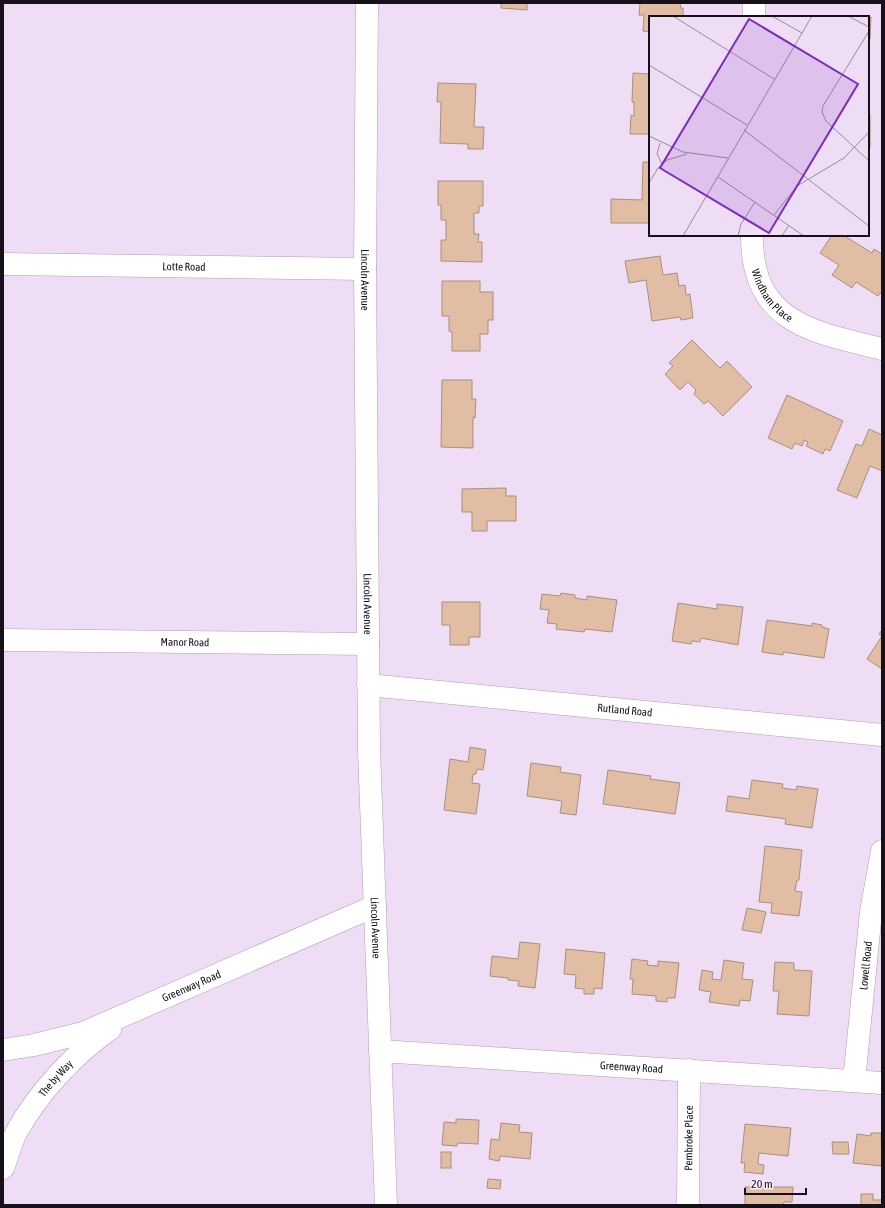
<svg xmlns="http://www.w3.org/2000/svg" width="885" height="1208" viewBox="0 0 885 1208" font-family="'Asap Condensed',sans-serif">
<rect width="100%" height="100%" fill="#efddf5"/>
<g fill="#e1bea3" stroke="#a6907e">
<polygon points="501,3 527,3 527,10 501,8"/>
<polygon points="640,3 681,3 680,8 683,8 683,17 650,17 650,32 643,31 644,15 639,15"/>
<polygon points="868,17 871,17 870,39 868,39"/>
<polygon points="633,73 650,74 650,134 630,134 631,115 634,116 634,102 632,102"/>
<polygon points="438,83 476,84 474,127 484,127 483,149 468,149 468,144 440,143 441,102 437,102"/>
<rect x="868" y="115" width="2" height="32"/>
<polygon points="643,162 650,162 650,223 611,223 611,199 642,200"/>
<polygon points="438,181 483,181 483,206 479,206 479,213 474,213 474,234 479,234 478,242 482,242 482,262 441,261 441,240 446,240 446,220 441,220 441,205 438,205"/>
<polygon points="832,235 843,235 872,253 874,249 882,254 882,294 880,293 878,296 856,282 852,288 832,275 839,265 820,253"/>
<polygon points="660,256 663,275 677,273 679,286 685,285 686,295 690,294 693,318 681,320 680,317 652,321 646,280 629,283 625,261"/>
<polygon points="442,281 480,281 480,292 493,292 493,320 488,320 488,334 480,334 480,351 452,351 452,332 449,331 449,316 442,316"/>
<polygon points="692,340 720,368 727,361 752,387 723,416 708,401 704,404 694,394 696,390 688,382 680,390 665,374 673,366 669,363"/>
<polygon points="442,380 472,380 472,399 476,399 475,418 473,417 473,448 441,447"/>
<polygon points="787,395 843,421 830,451 825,449 823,454 806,446 808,442 804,440 802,446 795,443 792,449 768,438"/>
<polygon points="869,429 882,435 882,471 870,466 857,498 837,490 856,444 862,446"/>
<polygon points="506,488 506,496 516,496 516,521 487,521 487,531 472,531 472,512 462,512 462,489"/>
<polygon points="561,593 575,595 575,598 587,600 587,596 617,600 612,632 585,629 584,632 556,629 557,624 547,623 549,610 540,609 542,594 560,596"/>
<polygon points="442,602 480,602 480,637 469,637 469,645 450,645 450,625 442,625"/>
<polygon points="678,603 717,609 717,604 743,607 738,645 701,638 700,642 692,641 691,644 672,641"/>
<polygon points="767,620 812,626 812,623 822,625 822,627 829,629 824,658 783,652 783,655 762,652"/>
<polygon points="882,630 882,669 867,659 882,636 879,634"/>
<polygon points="470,747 486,750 483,770 477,769 476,774 473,774 472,783 480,784 476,814 444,810 450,759 468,762"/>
<polygon points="531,763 561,767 560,772 581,775 576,815 560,813 562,801 527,796"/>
<polygon points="608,770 651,776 650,779 680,783 675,814 603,804"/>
<polygon points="752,780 783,784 782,788 796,790 797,786 818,789 812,828 785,824 786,819 726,811 728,796 749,799"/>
<polygon points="765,846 802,850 799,880 797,880 795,891 802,892 799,916 771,913 772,903 759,902"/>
<polygon points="747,908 766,912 761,933 742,930"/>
<polygon points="520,942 540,944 535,988 518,986 519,981 508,980 508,978 490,976 492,956 518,959"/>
<polygon points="566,949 605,953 602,989 594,988 594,994 584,994 584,989 575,988 576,975 564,974"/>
<polygon points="632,959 648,961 647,965 658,966 658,961 679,963 675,998 667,998 667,1002 656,1001 656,996 632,994 633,979 630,979"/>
<polygon points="724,960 744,963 742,979 753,980 750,1001 740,1000 739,1006 709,1002 711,992 699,990 702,970 713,972 712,979 721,980"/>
<polygon points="775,962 794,963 794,970 812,971 809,1016 777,1014 779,991 773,991"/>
<polygon points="456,1119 479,1120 478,1144 458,1143 457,1146 442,1145 444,1122 456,1123"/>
<polygon points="501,1123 520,1125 519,1132 532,1133 530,1159 500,1156 499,1161 489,1159 491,1139 499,1140"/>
<polygon points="745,1124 791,1128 788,1156 759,1153 758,1164 764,1165 763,1174 744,1172 745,1163 741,1163"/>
<polygon points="871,1133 881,1133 882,1166 853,1163 857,1134 871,1136"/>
<polygon points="832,1142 848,1142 849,1154 833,1154"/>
<rect x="441" y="1152" width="10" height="16"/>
<polygon points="488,1179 501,1180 500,1189 487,1188"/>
<polygon points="745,1187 793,1187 792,1202 784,1202 783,1205 745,1205"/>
<polygon points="861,1194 873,1194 873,1200 882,1200 882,1205 861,1205"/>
</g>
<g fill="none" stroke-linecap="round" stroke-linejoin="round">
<defs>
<g id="minor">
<polyline points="754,17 754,3"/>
<path id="s1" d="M752,235C751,323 813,332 882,349"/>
<path id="s2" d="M3,264L365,269"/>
<path id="s3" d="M3,640L368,644"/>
<path id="s4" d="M368,685L882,735"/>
<path id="s5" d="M3,1050L34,1045L83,1033L375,906"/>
<path id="s6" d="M380,1051L882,1083"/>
<path id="s7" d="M854,1081L871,912L882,851"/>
<path id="s8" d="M3,1168C8,1156 11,1142 17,1131C39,1092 73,1055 110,1029"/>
<path id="s9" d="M688,1205L689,1070"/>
</g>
<g id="major">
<path id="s10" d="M367,3L365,269L369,750L386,1205"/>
</g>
</defs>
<use href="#minor" stroke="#ae9eb4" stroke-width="23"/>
<use href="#major" stroke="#ae9eb4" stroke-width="23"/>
<use href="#minor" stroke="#fff" stroke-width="22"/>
<use href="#major" stroke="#fff" stroke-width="22"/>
</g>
<g text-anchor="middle" stroke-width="3" stroke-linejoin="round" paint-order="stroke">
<g font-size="11" fill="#161018" stroke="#f8edfc">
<text dy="4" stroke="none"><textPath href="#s2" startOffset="181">Lotte Road</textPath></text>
<text dy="4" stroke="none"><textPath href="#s10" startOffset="277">Lincoln Avenue</textPath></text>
<text dy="4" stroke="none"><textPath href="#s1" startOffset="66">Windham Place</textPath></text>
<text dy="4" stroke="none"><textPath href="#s10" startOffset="601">Lincoln Avenue</textPath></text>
<text dy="4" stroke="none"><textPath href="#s3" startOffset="182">Manor Road</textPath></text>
<text dy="4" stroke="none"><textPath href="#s4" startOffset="258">Rutland Road</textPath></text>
<text dy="4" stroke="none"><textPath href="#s10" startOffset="925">Lincoln Avenue</textPath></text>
<text dy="4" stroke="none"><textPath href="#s7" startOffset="116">Lowell Road</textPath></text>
<text dy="4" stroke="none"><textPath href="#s5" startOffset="200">Greenway Road</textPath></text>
<text dy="4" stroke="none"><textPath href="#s6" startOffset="252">Greenway Road</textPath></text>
<text dy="4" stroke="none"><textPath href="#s8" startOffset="105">The by Way</textPath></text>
<text dy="4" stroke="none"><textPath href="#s9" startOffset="67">Pembroke Place</textPath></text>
</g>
</g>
<g transform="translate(649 16)">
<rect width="220" height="220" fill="#efddf5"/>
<path fill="none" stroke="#988b9d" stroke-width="1" d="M24,0L125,63M123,0L153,17M199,0L220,11M220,15L174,90L173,96L177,105L220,145M0,49L98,109M95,114L220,210M0,120L34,136L79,142M11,127L8,138L13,148M69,161L155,220M0,167L9,152L18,144L38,138M125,199L148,170L195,142L220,116M34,220L163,0M89,220L92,208L106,186M133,220L140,209"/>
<path fill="#7b2cbf" fill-opacity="0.15" stroke="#7b2cbf" stroke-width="2" d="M100,3L209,68L120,217L11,152Z"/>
<rect width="220" height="220" fill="none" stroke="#161018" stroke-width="2"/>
</g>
<rect width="885" height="1208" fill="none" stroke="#161018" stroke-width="8"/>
<path d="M745 1188v6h61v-6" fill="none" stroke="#161018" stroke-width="2"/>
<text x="751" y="1188" font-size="12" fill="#161018" stroke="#f8edfc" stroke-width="3" paint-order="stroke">20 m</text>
</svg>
